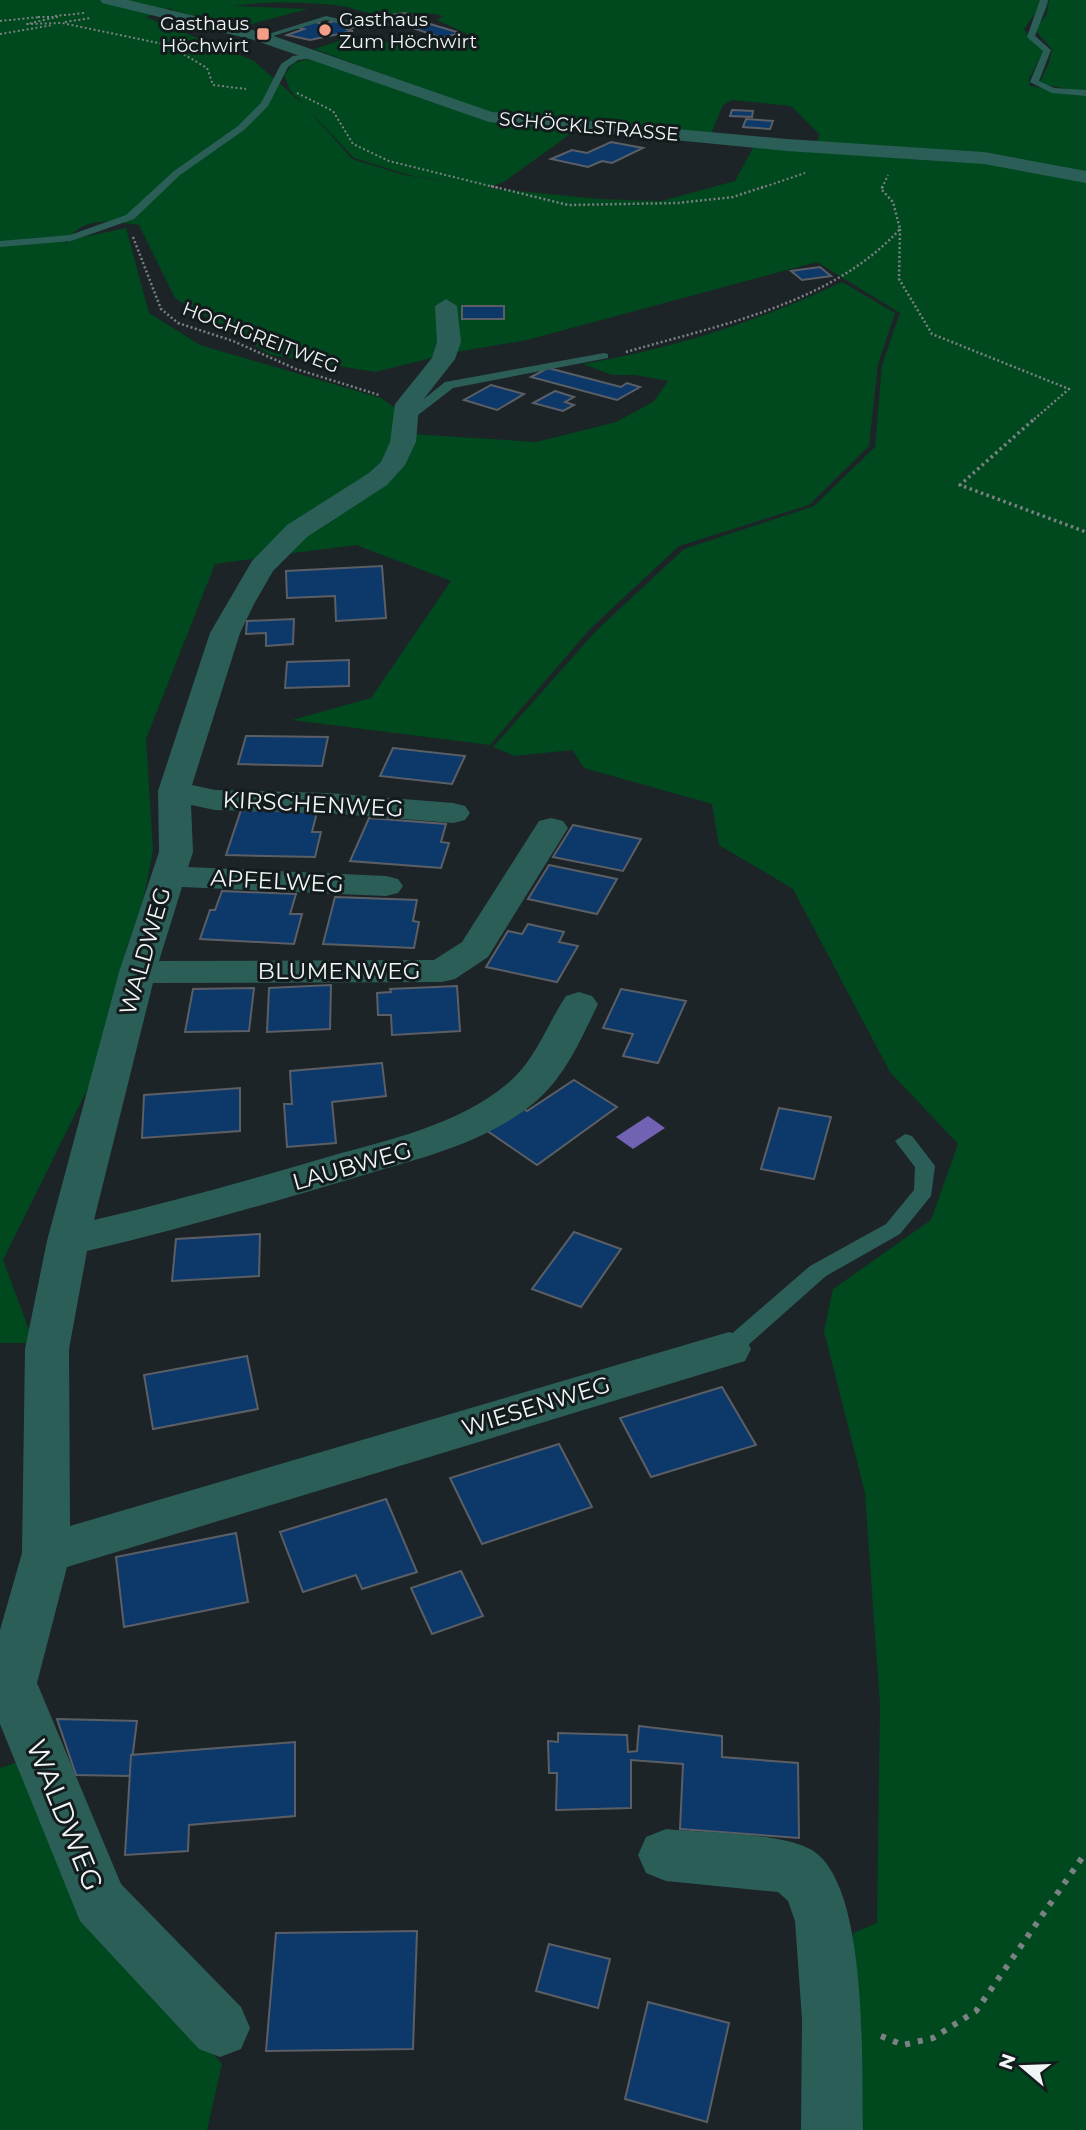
<svg xmlns="http://www.w3.org/2000/svg" width="1086" height="2130" viewBox="0 0 1086 2130" font-family="Montserrat,sans-serif">
<rect width="100%" height="100%" fill="#1d2427"/>
<g fill="#00481e">
<path d="M0,0H1040L1041,5L1024,29C1029,39 1040,43 1043,52L1029,79L1030,86L1086,94V175L982,154L816,143L820,135L791,106L732,100L723,105L711,134L488,113L314,49L345,39L376,45L411,35L438,42L470,35L437,20L443,16C423,10 400,15 379,14C367,14 354,8 342,6C308,2 267,1 234,6L308,9L240,27L170,10L174,7L146,17L254,61L304,105L352,159L404,175L451,182L409,175L354,158L290,90L284,75L294,63L315,57L483,119L577,129L504,182L488,187L497,189L599,199L661,201L735,181L754,146C864,155 980,150 1086,182V2130H850L853,1933L877,1923L880,1705L865,1493L824,1331L833,1289L931,1220L958,1144L890,1072L793,889L719,845L712,804L584,768L572,750L515,756L493,747L596,631L684,549L814,506L875,447L882,365L900,313L817,262L527,340L456,352L375,372L271,355L175,298L139,225C110,221 78,215 64,247L69,240L126,228L149,313L200,345L381,398L395,408L399,426L384,466L295,526L260,558L215,564L146,739L153,851L143,901L127,947L92,1080L3,1260L34,1343H0Z"/>
<polygon points="1049,0 1086,0 1086,92 1039,84 1049,63 1052,49 1035,30 1047,14"/>
<path d="M842,282L895,313L878,364L869,446L809,505L679,546L590,629L490,745L292,720L371,698L451,581L356,545L278,555L350,499L411,434L536,442L616,422L653,402L668,381L635,375H612L583,364C672,349 760,321 842,282Z"/>
<polygon points="27,1759 114,1948 222,2064 207,2130 0,2130 0,1768"/>
</g>
<polygon fill="#7162b3" points="648,1116 665,1128 633,1149 616,1137"/>
<g fill="#0d386a" stroke="#5b5f65" stroke-width="2">
<polygon points="405,13 417,17 411,18 417,20 373,27 352,20"/>
<polygon points="417,20 460,33 442,38 401,24"/>
<polygon points="334,21 356,27 346,29 353,31 310,40 287,35 304,29 297,27 315,22 324,24"/>
<polygon points="732,110 753,111 752,117 730,116"/>
<polygon points="746,119 773,121 770,129 743,127"/>
<polygon points="611,142 643,148 612,163 602,161 588,167 551,159 572,150 587,153"/>
<polygon points="820,267 831,276 802,280 791,271"/>
<rect x="462" y="306" width="42" height="13"/>
<polygon points="548,368 621,387 627,383 640,387 617,400 531,377"/>
<polygon points="491,385 524,394 497,410 464,400"/>
<polygon points="555,391 574,397 565,402 574,405 563,411 533,403"/>
<polygon points="382,566 386,618 336,621 335,596 287,598 286,571"/>
<polygon points="294,619 293,644 266,646 266,633 246,634 247,621"/>
<polygon points="349,660 349,686 285,688 287,662"/>
<polygon points="246,736 328,737 322,766 238,764"/>
<polygon points="393,748 465,756 452,784 380,776"/>
<polygon points="241,810 317,812 312,832 321,832 315,857 226,855"/>
<polygon points="369,818 446,824 441,842 449,843 441,868 350,861"/>
<polygon points="573,825 641,839 623,871 553,857"/>
<polygon points="549,865 617,879 597,914 528,899"/>
<polygon points="222,891 296,894 290,914 302,914 294,944 200,939 210,910 215,910"/>
<polygon points="335,897 417,900 413,921 419,922 414,948 323,944"/>
<polygon points="528,924 564,932 559,942 578,946 557,982 486,967 508,931 522,934"/>
<polygon points="331,985 330,1029 267,1032 269,988"/>
<polygon points="457,986 460,1031 392,1035 391,1015 378,1015 377,993 391,992 390,989"/>
<polygon points="254,988 249,1031 185,1032 193,989"/>
<polygon points="621,989 686,1001 658,1063 623,1056 633,1034 603,1028"/>
<polygon points="382,1063 386,1096 332,1102 336,1143 287,1147 284,1104 292,1104 290,1071"/>
<polygon points="574,1080 617,1107 537,1165 486,1130 521,1107 527,1111"/>
<polygon points="240,1088 240,1131 142,1138 144,1095"/>
<polygon points="779,1108 831,1117 814,1179 761,1169"/>
<polygon points="574,1232 621,1249 581,1307 532,1289"/>
<polygon points="260,1234 259,1276 172,1281 176,1239"/>
<polygon points="247,1356 258,1409 153,1429 144,1375"/>
<polygon points="722,1387 756,1445 651,1477 620,1418"/>
<polygon points="559,1444 592,1507 482,1544 450,1478"/>
<polygon points="386,1499 417,1572 362,1589 356,1575 303,1592 280,1532"/>
<polygon points="236,1533 248,1602 124,1627 116,1557"/>
<polygon points="461,1571 483,1616 432,1634 411,1588"/>
<polygon points="57,1719 137,1721 130,1776 76,1775"/>
<polygon points="639,1726 722,1736 722,1757 798,1763 799,1838 680,1829 683,1764 631,1760 631,1808 556,1810 557,1773 549,1773 548,1741 558,1742 558,1733 627,1735 628,1752 637,1751"/>
<polygon points="295,1742 295,1816 189,1825 188,1851 125,1855 131,1755"/>
<polygon points="417,1931 413,2049 266,2051 276,1933"/>
<polygon points="549,1944 610,1959 598,2008 536,1991"/>
<polygon points="648,2002 729,2023 707,2122 625,2099"/>
</g>
<g fill="none" stroke-linecap="round" stroke-linejoin="round">
<g stroke="#7c8284" stroke-width="2" stroke-dasharray="2 2.5" stroke-linecap="butt">
<polyline points="55,16 85,13"/>
<polyline points="38,17 57,17 27,24 62,23 168,45 207,68 213,85 246,89"/>
<polyline points="0,21 40,17"/>
<polyline points="65,22 91,18"/>
<polyline points="0,34 53,25"/>
<polyline points="297,93 333,111 353,144 389,161 498,188"/>
<polyline points="761,188 805,173"/>
<polyline points="882,188 888,175"/>
</g>
<g stroke="#7c8284" stroke-width="2.5" stroke-dasharray="2 2.5" stroke-linecap="butt">
<polyline points="491,186 568,205 678,203 733,197 766,186"/>
<polyline points="900,229 899,279 932,334 1069,389 1031,422"/>
<polyline points="133,237 161,309 178,323 233,341 296,369 379,395"/>
<path d="M626,352C719,325 832,304 900,229L893,202L881,189L883,186"/>
</g>
<polyline stroke="#7c8284" stroke-width="3.5" stroke-dasharray="2.5 3.5" stroke-linecap="butt" points="1033,420 960,485 1086,532"/>
<polyline stroke="#7c8284" stroke-width="6" stroke-dasharray="5 8" stroke-linecap="butt" points="881,2036 903,2045 933,2038 976,2011 1086,1852"/>
<g fill="#2c5e58" fill-rule="evenodd">
<polygon points="1040,0 1048,0 1047,5 1035,36 1051,50 1039,81 1054,88 1086,90 1086,96 1052,93 1030,82 1043,51 1027,37"/>
<polygon points="326,16 373,27 369,29 326,20 263,39 259,37"/>
<polygon points="319,53 319,57 298,60 288,67 268,106 244,130 180,175 134,219 71,241 0,247 0,241 70,235 126,215 174,171 238,126 261,103 281,64 293,56"/>
<polygon points="604,353 608,354 608,358 453,388 409,422 399,419 445,382"/>
<polygon points="905,1134 912,1136 935,1166 931,1196 900,1234 826,1276 737,1355 729,1357 721,1355 718,1349 721,1343 810,1266 886,1224 914,1190 915,1167 895,1141"/>
</g>
<g fill="#2c5e58" fill-rule="evenodd">
<polygon points="100,0 128,0 265,33 492,112 787,139 984,152 1086,171 1086,183 984,164 787,151 489,122 254,40 102,3"/>
<path d="M446,299L457,306L461,342L455,359L419,405L416,442L405,465L387,485L307,537L273,571L254,604L240,633L192,785L215,790L327,793L453,803L465,806L470,813L465,820L453,823L327,813L215,810L191,805L193,852L188,867L386,876L398,879L403,886L398,893L386,896L182,887L159,961L434,960L462,942L539,821L551,818L563,821L568,828L488,957L455,979L442,982L153,983L94,1220C174,1201 253,1179 331,1156C392,1139 457,1125 507,1084C536,1060 546,1026 566,996L579,992L592,996L598,1004C581,1039 565,1077 535,1102C484,1145 416,1159 354,1178C266,1204 177,1230 87,1251L69,1349L70,1526L729,1332L745,1337L751,1349L745,1361L67,1567L37,1683L121,1884L241,2007L250,2028L241,2049L220,2057L199,2049L80,1921L0,1724V1630L22,1553L25,1349L47,1241L119,972L159,852L158,791L210,633L252,561L287,525L369,473L381,462L390,442L395,404L432,358L437,342L435,306Z"/>
<path d="M666,1829C704,1833 775,1832 808,1848C870,1877 861,2068 863,2130H801L802,2019L795,1921L788,1901L778,1892L666,1881L646,1873L638,1855L646,1837Z"/>
</g>
</g>
<g fill="#f49e89" stroke="#141b1d" stroke-width="2.5">
<circle cx="325" cy="30" r="7"/>
<rect x="256" y="27" width="14" height="14" rx="3.5"/>
</g>
<g text-anchor="middle" stroke-width="6" stroke-linejoin="round" paint-order="stroke">
<g font-size="19" fill="#f0f5f6" stroke="#141b1d" text-anchor="start">
<text x="339" y="26">Gasthaus<tspan x="339" dy="22">Zum Höchwirt</tspan></text>
<text x="249" y="30" text-anchor="end">Gasthaus<tspan x="249" dy="22">Höchwirt</tspan></text>
</g>
<g font-size="19" fill="#f0f5f6" stroke="#141b1d">
<text transform="translate(589 126) rotate(5)" y="7">SCHÖCKLSTRASSE</text>
<text transform="translate(261 337) rotate(21)" y="7">HOCHGREITWEG</text>
</g>
<g font-size="23" fill="#f0f5f6" stroke="#141b1d">
<text transform="translate(313 804) rotate(3)" y="8">KIRSCHENWEG</text>
<text transform="translate(277 881) rotate(3)" y="8">APFELWEG</text>
<text transform="translate(145 951) rotate(-74)" y="8">WALDWEG</text>
<text x="339" y="979">BLUMENWEG</text>
<text transform="translate(352 1166) rotate(-16)" y="8">LAUBWEG</text>
<text transform="translate(536 1406) rotate(-17)" y="8">WIESENWEG</text>
</g>
<g font-size="28" fill="#f0f5f6" stroke="#141b1d">
<text transform="translate(65 1815) rotate(68)" y="10">WALDWEG</text>
</g>
</g>
<g transform="translate(1023 2067) rotate(289)" stroke="#141b1d" stroke-width="5" paint-order="stroke">
<path d="M0-5L12 26L0 18L-12 26Z" fill="#f0f5f6"/>
<text y="-10" font-size="19" font-weight="bold" text-anchor="middle" fill="#f0f5f6">N</text>
</g>
</svg>
